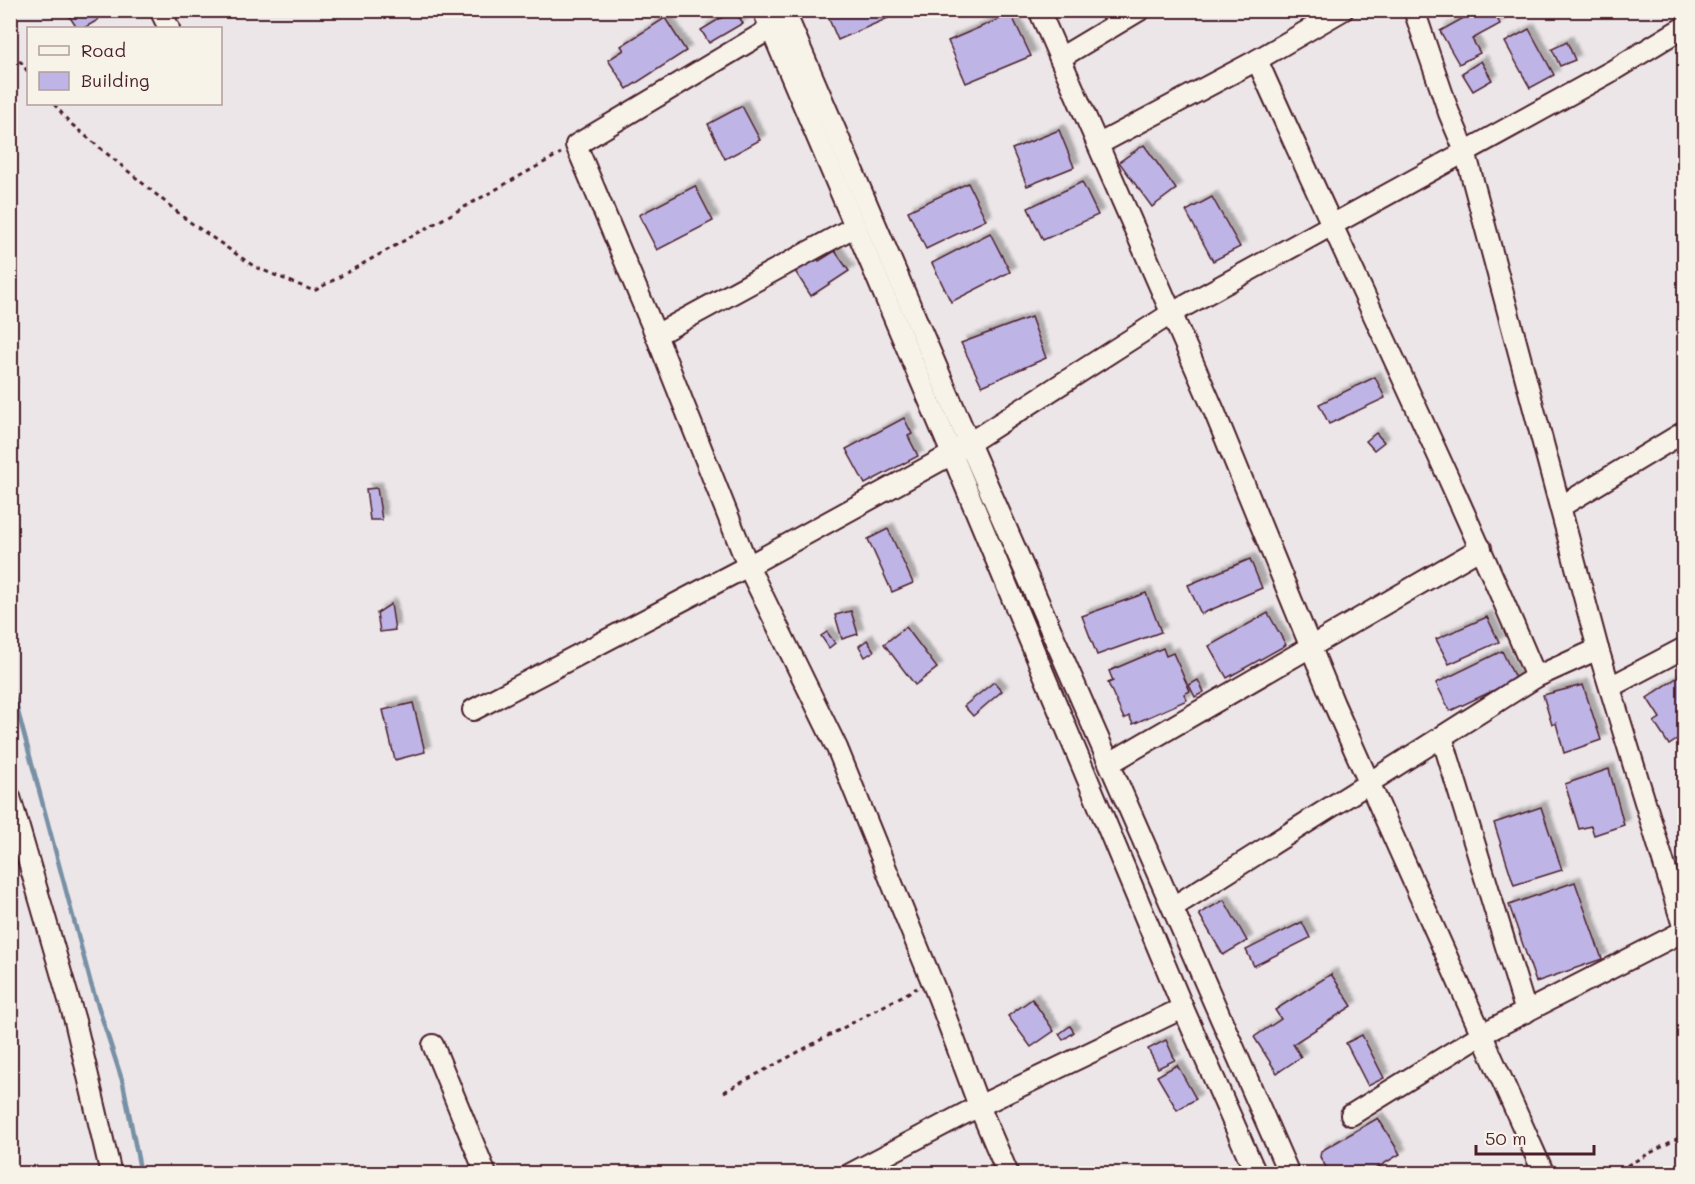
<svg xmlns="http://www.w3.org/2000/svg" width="1695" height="1184" viewBox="0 0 1695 1184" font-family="Mali,sans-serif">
<defs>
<filter id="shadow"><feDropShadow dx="5.5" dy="-5.5" stdDeviation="1.5" flood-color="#0004"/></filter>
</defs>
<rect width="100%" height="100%" fill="#ece6e8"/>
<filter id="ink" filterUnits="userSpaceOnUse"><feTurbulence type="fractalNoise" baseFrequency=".0167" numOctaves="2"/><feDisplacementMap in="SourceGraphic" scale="12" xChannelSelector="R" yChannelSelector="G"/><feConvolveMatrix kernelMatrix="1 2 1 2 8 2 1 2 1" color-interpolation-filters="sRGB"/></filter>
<g filter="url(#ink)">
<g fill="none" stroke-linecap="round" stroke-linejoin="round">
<polyline stroke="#7790a5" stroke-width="4.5" points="10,682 91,984 123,1083 141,1174"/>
</g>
<g fill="#bfb4e6" stroke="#4a1f2b" stroke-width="1.5" filter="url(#shadow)">
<polygon points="65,10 98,10 94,13 98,20 84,28 77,28"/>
<polygon points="734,10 743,23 709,43 701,30"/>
<polygon points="825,10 903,10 904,11 838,40"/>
<polygon points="1478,10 1493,10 1500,24 1472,39 1480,53 1459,64 1440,31"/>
<polygon points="1011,14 1031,56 966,83 948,41"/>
<polygon points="665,18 686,51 627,89 608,60 624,50 621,46"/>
<polygon points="1529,29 1554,75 1530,88 1505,42"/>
<polygon points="1567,42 1575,60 1560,66 1552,49"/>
<polygon points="1481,61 1492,80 1473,91 1462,73"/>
<polygon points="742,106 760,140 725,159 708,124"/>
<polygon points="1059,130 1074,167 1027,186 1012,149"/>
<polygon points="1144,145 1176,189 1152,207 1119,162"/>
<polygon points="1082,182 1098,215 1043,240 1028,208"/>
<polygon points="968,183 986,220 926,249 908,211"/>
<polygon points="695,186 713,221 657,250 639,215"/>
<polygon points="1212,197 1240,247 1213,261 1186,211"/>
<polygon points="990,233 1010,272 951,302 932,263"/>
<polygon points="835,251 849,271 811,296 793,268 814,254 819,261"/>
<polygon points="1031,317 1046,358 982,386 961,343"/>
<polygon points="1375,377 1385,398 1329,424 1319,404"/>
<polygon points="904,418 912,434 908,436 918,456 865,484 846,449"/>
<polygon points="1376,433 1384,442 1374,450 1366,441"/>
<polygon points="377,488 382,520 370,520 366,489"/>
<polygon points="888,529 913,583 892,592 868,539"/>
<polygon points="1250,559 1262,588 1201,614 1188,585"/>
<polygon points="1146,593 1161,632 1097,655 1082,616"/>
<polygon points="391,604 395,630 380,632 377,613"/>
<polygon points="851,611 858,634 842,639 835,615"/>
<polygon points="1268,613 1286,645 1227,678 1209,646"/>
<polygon points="1487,617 1499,642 1449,664 1436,639"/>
<polygon points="906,627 937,668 915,685 884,644"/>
<polygon points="827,632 835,643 829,648 821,636"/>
<polygon points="867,640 874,651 865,657 859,646"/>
<polygon points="1163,648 1166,656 1173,653 1190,691 1184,694 1187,700 1133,724 1129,716 1124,719 1108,683 1113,681 1109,671"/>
<polygon points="1502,651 1516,680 1450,711 1436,683"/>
<polygon points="1684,673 1684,735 1669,745 1654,722 1660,718 1647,698"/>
<polygon points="1198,680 1204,692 1195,697 1189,685"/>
<polygon points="994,682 1002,691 973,716 964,706"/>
<polygon points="1583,685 1601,740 1564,753 1556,723 1552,725 1543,695"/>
<polygon points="413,703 425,752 395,760 383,710"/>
<polygon points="1609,769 1624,825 1594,835 1591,826 1579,829 1565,784"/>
<polygon points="1541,807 1562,870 1514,885 1494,823"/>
<polygon points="1575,882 1602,959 1536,982 1509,905"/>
<polygon points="1224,900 1247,941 1223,955 1199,914"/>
<polygon points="1302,922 1310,938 1254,966 1246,950"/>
<polygon points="1331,974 1352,1006 1293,1044 1301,1057 1277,1073 1254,1037 1281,1019 1275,1010"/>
<polygon points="1032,999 1054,1031 1031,1047 1008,1016"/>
<polygon points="1070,1026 1074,1032 1063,1040 1059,1034"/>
<polygon points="1362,1035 1384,1078 1368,1086 1346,1043"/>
<polygon points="1166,1040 1175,1060 1158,1068 1148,1049"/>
<polygon points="1177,1065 1196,1099 1177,1110 1157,1076"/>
<polygon points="1378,1118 1400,1154 1367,1174 1330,1174 1320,1157 1321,1151"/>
</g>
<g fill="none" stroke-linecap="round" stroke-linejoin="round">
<defs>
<g id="minor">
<polyline points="160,10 169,28"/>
<polyline points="763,10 952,454 1183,1008 1256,1174"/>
<polyline points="784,10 969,443 1289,1174"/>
<polyline points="1039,10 1215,413 1334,704 1544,1174"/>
<path d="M1343,10L1257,60C1349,266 1448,469 1536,677"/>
<polyline points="1414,10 1449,113 1465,151 1598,649 1684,929"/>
<polyline points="770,29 576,145 656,335 748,566 837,748 939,999 979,1106 1008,1174"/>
<polyline points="1060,58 1140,10"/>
<polyline points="1099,144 1257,60"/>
<polyline points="656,335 854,227"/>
<polyline points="1560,507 1684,432"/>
<polyline points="1610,687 1684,648"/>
<polyline points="473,710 748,566 952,454 1172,313 1612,71 1684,27"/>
<polyline points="1442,737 1526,1012"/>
<polyline points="1110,763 1481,548"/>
<polyline points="10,797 75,1021 111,1174"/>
<polyline points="1173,907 1536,677 1598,649"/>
<polyline points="433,1045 486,1174"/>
<polyline points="1351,1115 1482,1034 1684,931"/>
<polyline points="850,1174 979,1106 1183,1008"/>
</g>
</defs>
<use href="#minor" stroke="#4a1f2b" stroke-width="24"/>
<g stroke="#4a1f2b" stroke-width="3" stroke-dasharray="4.5 4.5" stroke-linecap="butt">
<polyline points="10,60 21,62 28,72"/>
<polyline points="54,104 70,123 187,220 255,267 314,291 561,153"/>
<polyline points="724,1092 917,988"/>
<polyline points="1611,1174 1684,1135"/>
</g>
<use href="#minor" stroke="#f7f3e8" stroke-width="20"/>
</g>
</g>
<rect width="1695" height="1184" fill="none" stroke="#f7f3e8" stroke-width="36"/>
<rect x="18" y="18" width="1659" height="1148" fill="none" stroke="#4a1f2b" stroke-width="2" filter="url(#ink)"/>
<rect x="27" y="27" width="195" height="78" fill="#f7f3e8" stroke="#b29e9c" stroke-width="1.5"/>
<rect x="39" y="46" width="30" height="9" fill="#f7f3e8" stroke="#b29e9c" stroke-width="1.5"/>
<text x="81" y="57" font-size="18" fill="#4a1f2b">Road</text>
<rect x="39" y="72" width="30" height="18" fill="#bfb4e6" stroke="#b29e9c" stroke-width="1.5"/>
<text x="81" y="87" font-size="18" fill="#4a1f2b">Building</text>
<path d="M1476 1145v9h118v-9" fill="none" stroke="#4a1f2b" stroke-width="3"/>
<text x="1485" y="1145" font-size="18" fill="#4a1f2b" stroke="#f7f3e8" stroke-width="4.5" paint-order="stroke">50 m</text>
</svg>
